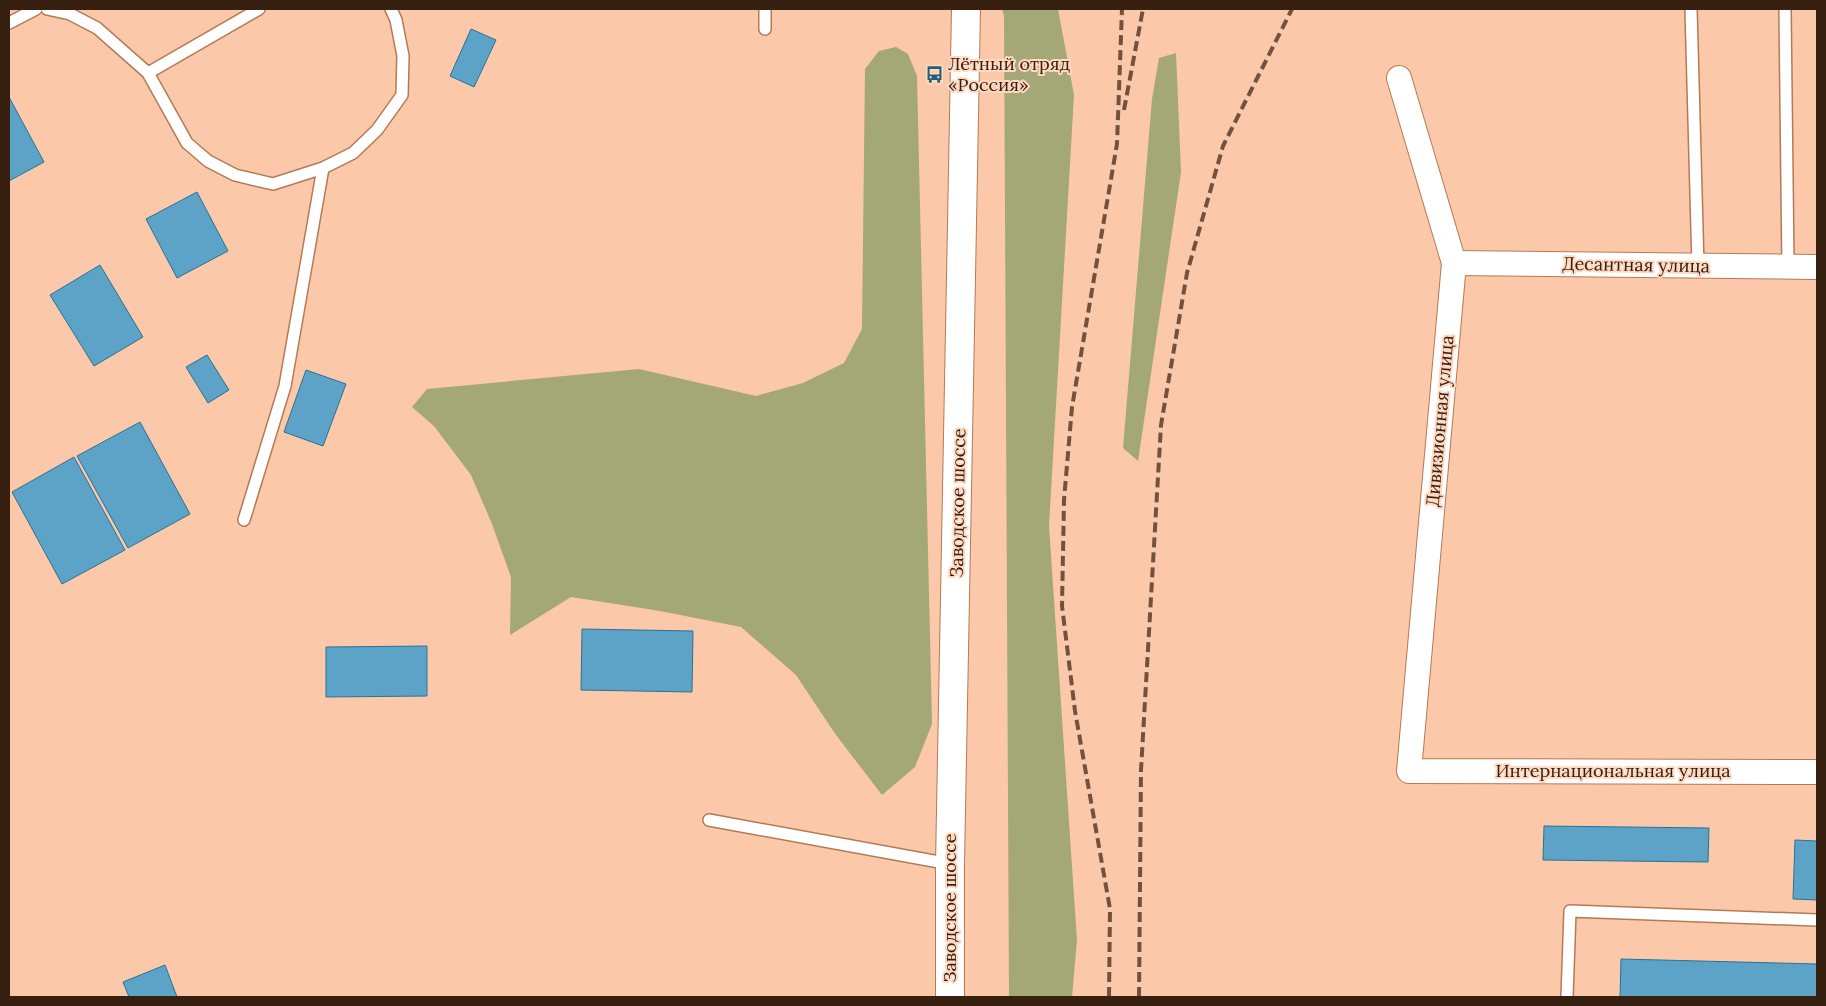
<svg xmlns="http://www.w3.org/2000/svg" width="1826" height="1006" viewBox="0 0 1826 1006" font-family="Lora,serif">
<rect width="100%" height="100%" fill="#fbc8a9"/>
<g fill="#a3a876">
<polygon points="1002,9 1058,9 1074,95 1049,526 1077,940 1072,997 1009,997 1004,16"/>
<polygon points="896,47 908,54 917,76 932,724 915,767 882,795 836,735 796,675 741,627 660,611 571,597 510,635 511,577 492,524 471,475 434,426 412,407 427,389 639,369 756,396 803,383 844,363 862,329 865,69 879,51"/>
<polygon points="1176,53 1181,172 1138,461 1123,448 1152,99 1159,58"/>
</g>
<g fill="#5da3c7" stroke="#297295">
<polygon points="471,29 496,40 474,87 450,76"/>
<polygon points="9,97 44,162 9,181"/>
<polygon points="197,192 228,251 177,278 146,219"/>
<polygon points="100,265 143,337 94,366 50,295"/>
<polygon points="207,355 229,390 208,403 186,367"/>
<polygon points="306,370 346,384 323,446 284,432"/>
<polygon points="140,422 190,514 128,548 77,456"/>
<polygon points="74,457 125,550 62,584 12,492"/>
<polygon points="582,629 693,631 692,692 581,690"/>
<polygon points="427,646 427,696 326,697 326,647"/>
<polygon points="1544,826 1709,828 1708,862 1543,860"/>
<polygon points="1795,840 1817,841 1817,900 1793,899"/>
<polygon points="1621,959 1817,964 1817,997 1620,997"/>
<polygon points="165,965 177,997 129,997 123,982"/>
</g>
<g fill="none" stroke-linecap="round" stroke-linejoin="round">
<defs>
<g id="service">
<polyline points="47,9 70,14 97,28 148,73 187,143 208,161 235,175 273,184 323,168 353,153 377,130 402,95 403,56 396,20 391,9"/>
<polyline points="765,9 765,29"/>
<polyline points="1691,9 1698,266"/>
<polyline points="1785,9 1788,267"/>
<polyline points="9,23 36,9"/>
<polyline points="148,73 259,9"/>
<polyline points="244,520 285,386 323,168"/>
<polyline points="709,820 950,864"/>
<polyline points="1567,997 1570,911 1817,920"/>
</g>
<g id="minor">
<polyline points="1399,78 1454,263 1409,771 1817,772"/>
<polyline points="1454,263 1817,267"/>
</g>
<polyline id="tertiary" points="950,997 950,864 966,9"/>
</defs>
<use href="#service" stroke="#b57a55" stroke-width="14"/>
<use href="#minor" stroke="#b57a55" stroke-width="26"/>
<use href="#tertiary" stroke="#b57a55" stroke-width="30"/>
<use href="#service" stroke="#fff" stroke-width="11"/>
<use href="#minor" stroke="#fff" stroke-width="24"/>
<use href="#tertiary" stroke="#fff" stroke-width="28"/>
<g stroke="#72523f" stroke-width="4" stroke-dasharray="10 5" stroke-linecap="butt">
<polyline points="1124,110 1143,9"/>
<polyline points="1109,997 1110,909 1075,711 1062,606 1064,500 1072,407 1117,144 1122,9"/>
<polyline points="1139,997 1141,770 1161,425 1187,273 1223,146 1292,9"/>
</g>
</g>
<defs>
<symbol id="bus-bare" viewBox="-9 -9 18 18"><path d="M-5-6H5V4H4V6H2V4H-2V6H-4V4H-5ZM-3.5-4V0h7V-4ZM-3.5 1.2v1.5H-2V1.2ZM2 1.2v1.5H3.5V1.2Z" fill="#265d77" stroke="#ffd8c1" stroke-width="2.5" paint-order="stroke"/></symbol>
</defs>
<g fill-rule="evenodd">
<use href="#bus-bare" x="922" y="62" width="25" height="25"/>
</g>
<g text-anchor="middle" stroke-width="4" stroke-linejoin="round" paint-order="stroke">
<g font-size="18" fill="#382011" stroke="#ffd8c1" text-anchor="start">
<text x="948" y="70">Лётный отряд<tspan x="948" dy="21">«Россия»</tspan></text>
</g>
<g font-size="18" fill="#382011" stroke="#ffd8c1">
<text transform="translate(1636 265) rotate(1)" y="6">Десантная улица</text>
<text transform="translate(1440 421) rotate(-85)" y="6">Дивизионная улица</text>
<text transform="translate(958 503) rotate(-89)" y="6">Заводское шоссе</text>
<text x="1613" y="777">Интернациональная улица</text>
<text transform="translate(950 908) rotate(-90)" y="6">Заводское шоссе</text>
</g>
</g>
<rect width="1826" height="1006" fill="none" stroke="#382011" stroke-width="20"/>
</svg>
